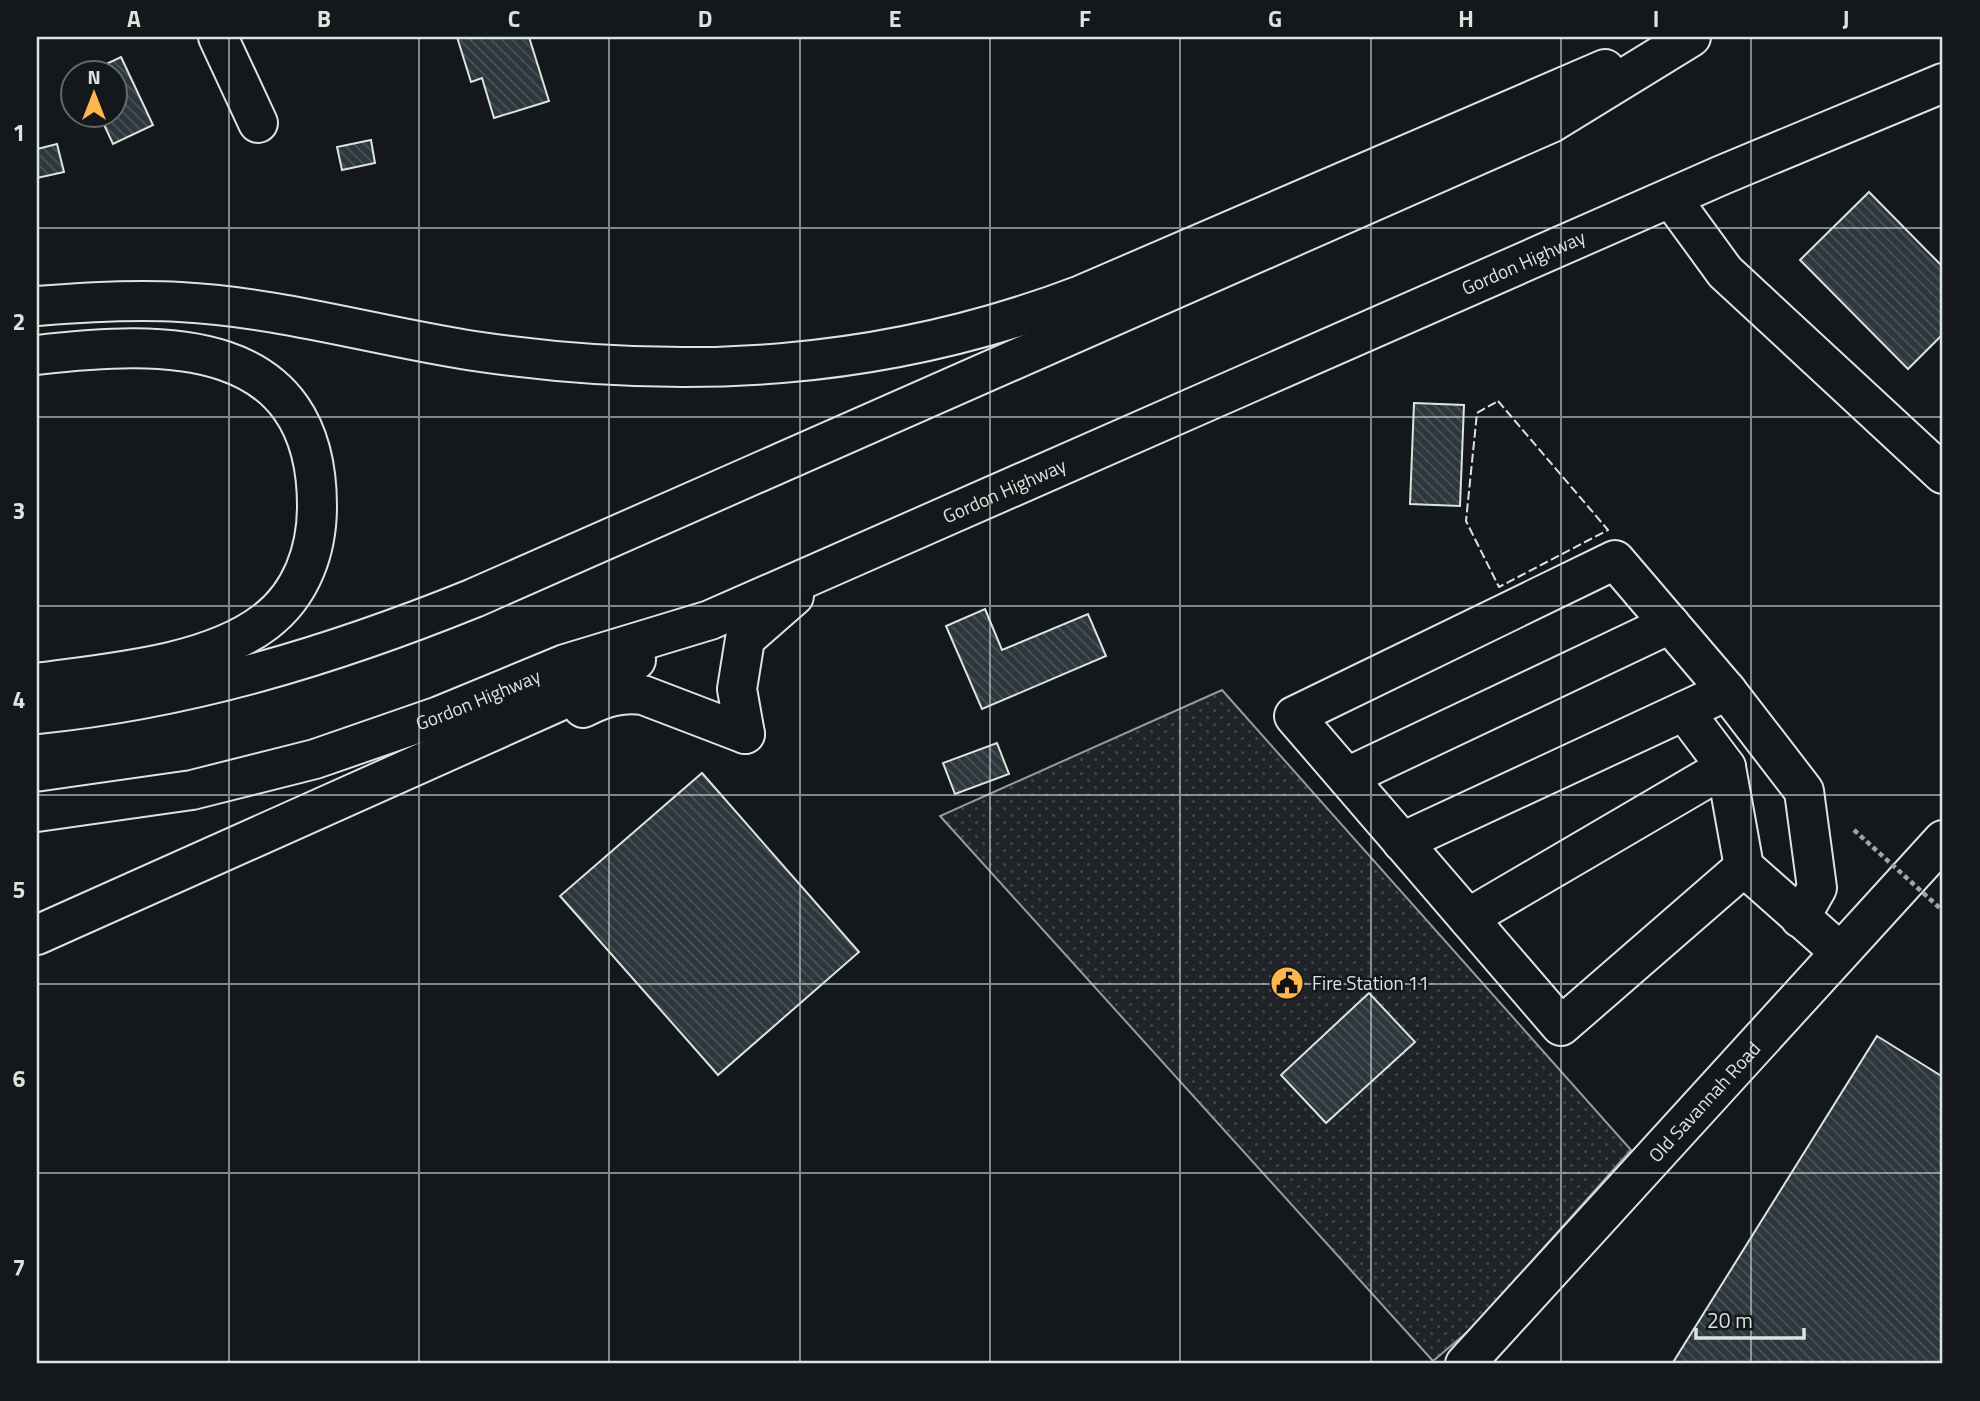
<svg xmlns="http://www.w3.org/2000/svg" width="1980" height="1401" viewBox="0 0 1980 1401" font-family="'Titillium Web',sans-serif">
<defs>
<pattern id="grass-dots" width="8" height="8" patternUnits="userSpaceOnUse" patternTransform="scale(1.75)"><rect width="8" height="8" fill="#202428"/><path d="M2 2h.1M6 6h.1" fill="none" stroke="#404447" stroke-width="1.8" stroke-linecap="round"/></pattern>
<pattern id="building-back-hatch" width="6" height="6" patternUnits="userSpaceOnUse" patternTransform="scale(1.75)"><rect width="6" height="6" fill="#2c363c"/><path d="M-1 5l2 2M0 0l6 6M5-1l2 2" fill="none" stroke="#4a5358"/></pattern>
</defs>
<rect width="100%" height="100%" fill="#14181c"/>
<polygon fill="url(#grass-dots)" stroke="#939e99" stroke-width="2" points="1222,690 1631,1150 1472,1328 1433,1361 940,816"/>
<g fill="url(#building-back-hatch)" stroke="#d8e6dc" stroke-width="2">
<polygon points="457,37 529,37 549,101 494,118 482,78 471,82"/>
<polygon points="121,57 153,125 113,144 100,116 116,116 116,74 85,74"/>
<polygon points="371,140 375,163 342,170 337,147"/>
<polygon points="57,144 64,172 37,178 37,149"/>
<polygon points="1869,192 1943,267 1943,334 1908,369 1800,260"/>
<polygon points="1414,403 1464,405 1460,506 1410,504"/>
<polygon points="985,609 1002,650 1088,614 1106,656 982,709 946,626"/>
<polygon points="997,743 1009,774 955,794 943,763"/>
<polygon points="702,773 859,952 718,1075 560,896"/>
<polygon points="1369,993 1415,1042 1326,1123 1281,1075"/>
<polygon points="1877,1036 1943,1077 1943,1364 1672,1364"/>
</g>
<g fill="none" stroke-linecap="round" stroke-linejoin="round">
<defs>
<g id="minor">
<polyline points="218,37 258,123"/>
<polyline points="1671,198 1725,272 1943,474"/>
<polyline points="1684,711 1726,767"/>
<polyline points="1347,777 1670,624"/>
<polyline points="1402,842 1727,691"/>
<polyline points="1744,867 1561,1026 1294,716 1615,560 1727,691 1804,791 1817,888 1800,918"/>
<polyline points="1468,918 1726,767 1744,867 1840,952"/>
</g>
<g id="major">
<path id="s1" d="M1465,1364L1943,840"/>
</g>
<g id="highway">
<path d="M37,306C85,302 132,299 180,302C279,307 376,336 474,351C683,382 882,371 1081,295L1605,69"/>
<path d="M37,355C163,340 317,335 317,506C317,550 302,594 265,622C207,666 107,673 37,683"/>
<path d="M583,708C603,698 620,692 643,695L745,734"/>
<path d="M37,714C189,699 333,655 474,598L1551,123L1691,37"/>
<polyline points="745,734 737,689 745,639 794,596"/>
<path id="s2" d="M37,812L192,790L315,759L439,716L565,664L710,620L1722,175L1943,83"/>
<polyline points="37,935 560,701 636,660"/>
</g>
</defs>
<use href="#minor" stroke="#d8e6dc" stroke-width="42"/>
<use href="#major" stroke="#d8e6dc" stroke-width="42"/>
<use href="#highway" stroke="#d8e6dc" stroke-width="42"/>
<use href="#minor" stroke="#14181c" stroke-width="38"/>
<use href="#major" stroke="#14181c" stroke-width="38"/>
<use href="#highway" stroke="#14181c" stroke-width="38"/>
<polyline stroke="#9da8a2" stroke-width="4.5" stroke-dasharray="5 3.5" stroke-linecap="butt" points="1854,830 1943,911"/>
<polygon stroke="#d8e6dc" stroke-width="2" stroke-dasharray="9 3.5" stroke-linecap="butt" points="1498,401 1608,530 1499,587 1466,521 1477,413"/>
</g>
<path fill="none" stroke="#d8e6dc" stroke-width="2" stroke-opacity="0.55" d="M229,37V1364M419,37V1364M609,37V1364M800,37V1364M990,37V1364M1180,37V1364M1371,37V1364M1561,37V1364M1751,37V1364M37,228H1943M37,417H1943M37,606H1943M37,795H1943M37,984H1943M37,1173H1943"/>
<defs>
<symbol id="civic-disc" viewBox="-11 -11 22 22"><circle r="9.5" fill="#ffb74d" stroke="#14181c"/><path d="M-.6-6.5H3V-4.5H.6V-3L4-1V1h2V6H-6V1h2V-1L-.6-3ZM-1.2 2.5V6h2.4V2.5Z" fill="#111"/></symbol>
</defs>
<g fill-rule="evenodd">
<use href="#civic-disc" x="1268" y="964" width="38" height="38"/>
</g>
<g text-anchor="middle" stroke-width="5" stroke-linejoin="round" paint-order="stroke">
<g font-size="19" fill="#d8e6dc" stroke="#14181c">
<text dy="7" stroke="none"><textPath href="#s2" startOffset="1591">Gordon Highway</textPath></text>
<text dy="7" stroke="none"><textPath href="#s2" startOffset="1024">Gordon Highway</textPath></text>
<text dy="7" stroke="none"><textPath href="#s2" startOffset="457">Gordon Highway</textPath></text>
<text dy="7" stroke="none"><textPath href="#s1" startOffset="355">Old Savannah Road</textPath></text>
</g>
<g font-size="19" fill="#d8e6dc" stroke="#14181c" text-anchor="start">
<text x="1312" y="990">Fire Station 11</text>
</g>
</g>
<rect width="1980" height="1401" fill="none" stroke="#14181c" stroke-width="77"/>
<g transform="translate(94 94)"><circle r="33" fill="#14181c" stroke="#626a69" stroke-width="2"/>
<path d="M0-5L12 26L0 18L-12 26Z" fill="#ffb74d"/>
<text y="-10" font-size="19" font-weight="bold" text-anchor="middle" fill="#d8e6dc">N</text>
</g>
<path d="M1696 1328v10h108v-10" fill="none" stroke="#d8e6dc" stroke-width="3.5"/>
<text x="1707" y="1328" font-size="21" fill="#d8e6dc" stroke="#14181c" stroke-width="5" paint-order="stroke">20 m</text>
<rect x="38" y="38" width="1903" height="1324" fill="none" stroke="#d8e6dc" stroke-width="2.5"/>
<g font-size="23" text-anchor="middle" font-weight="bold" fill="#d8e6dc">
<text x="134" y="27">A</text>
<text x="324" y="27">B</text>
<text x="514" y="27">C</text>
<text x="705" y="27">D</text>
<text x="895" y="27">E</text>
<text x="1085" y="27">F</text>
<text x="1275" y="27">G</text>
<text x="1466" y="27">H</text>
<text x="1656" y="27">I</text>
<text x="1846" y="27">J</text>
<text x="19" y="141">1</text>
<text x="19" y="330">2</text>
<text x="19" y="519">3</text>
<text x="19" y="708">4</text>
<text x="19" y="898">5</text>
<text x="19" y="1087">6</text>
<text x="19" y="1276">7</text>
</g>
</svg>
